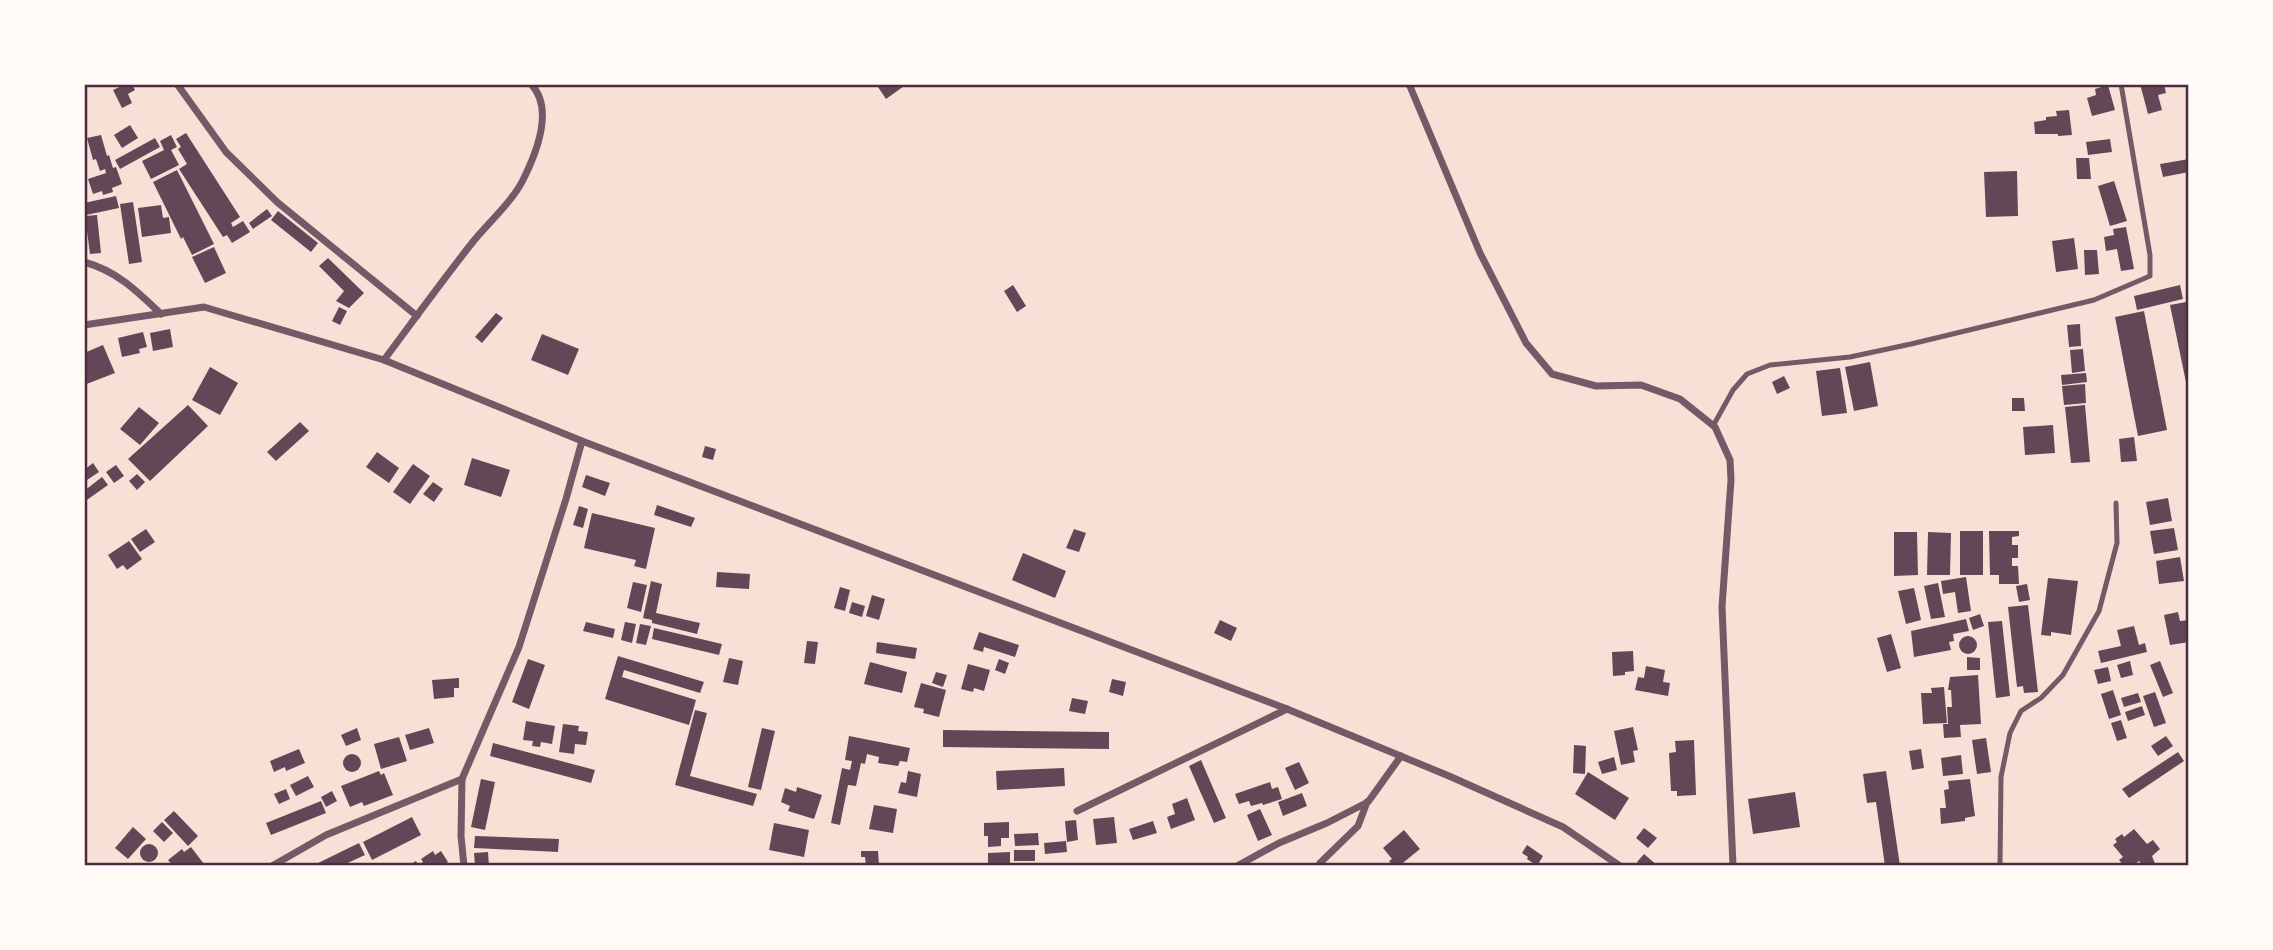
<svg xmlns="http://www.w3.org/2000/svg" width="2273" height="950" viewBox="0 0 2273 950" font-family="Karla,sans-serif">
<rect width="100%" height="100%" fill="#f7e1d7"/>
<g fill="#644757">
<polygon points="126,84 132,84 135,90 128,94 132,103 122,108 113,90"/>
<polygon points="876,84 907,84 886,99"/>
<polygon points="2140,84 2164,84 2166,93 2158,95 2162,110 2148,114"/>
<polygon points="2108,85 2115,110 2092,116 2087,98 2096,95 2095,89"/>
<polygon points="2069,110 2072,135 2058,136 2058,134 2035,134 2034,122 2046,120 2046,117 2057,116 2056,111"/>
<polygon points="130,125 138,138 122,148 114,135"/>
<polygon points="186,133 240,217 231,223 233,227 243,221 250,232 232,243 227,235 223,237 179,169 187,164 178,149 181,147 176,139"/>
<polygon points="101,135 107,156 109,155 113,168 116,167 122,184 112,188 113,192 103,195 102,191 93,194 88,179 106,173 105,169 100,171 96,159 93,160 87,138"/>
<polygon points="171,135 177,147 171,150 179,165 151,179 142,161 164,150 160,141"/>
<polygon points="155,138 160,147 120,169 115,160"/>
<polygon points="2110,139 2112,152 2088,155 2086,142"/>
<polygon points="2076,158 2089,158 2091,179 2077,179"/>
<polygon points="2189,159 2189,172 2163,177 2160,164"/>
<polygon points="177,170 214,244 192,255 183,237 181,239 153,182"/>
<polygon points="2017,171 2018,216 1986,217 1984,172"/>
<polygon points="2114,181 2127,221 2110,226 2098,186"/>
<polygon points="116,196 119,208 86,215 84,203"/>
<polygon points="133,202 142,262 129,264 120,204"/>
<polygon points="161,205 163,218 169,217 171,233 142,237 138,208"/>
<polygon points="267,209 272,216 253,229 249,223"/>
<polygon points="278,211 318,243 311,252 271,220"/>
<polygon points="97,215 101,253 90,254 85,216"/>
<polygon points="2126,227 2134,269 2121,271 2117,249 2106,251 2104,237 2114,235 2113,229"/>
<polygon points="2074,238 2078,269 2056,272 2052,241"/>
<polygon points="214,247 226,273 205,283 192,257"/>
<polygon points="2084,250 2097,250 2099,274 2085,275"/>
<polygon points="328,258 364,293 349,308 336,301 344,291 319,266"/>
<polygon points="1013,285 1026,306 1017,312 1004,291"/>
<polygon points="2180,285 2183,299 2137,310 2134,296"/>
<polygon points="2186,302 2189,316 2188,392 2170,305"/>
<polygon points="339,307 347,311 340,325 332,321"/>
<polygon points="2144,311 2167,430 2138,436 2115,317"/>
<polygon points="496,313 503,318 482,343 475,337"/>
<polygon points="2080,324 2081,346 2069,347 2067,325"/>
<polygon points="170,329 173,347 153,351 150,333"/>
<polygon points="143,332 147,347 139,349 140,353 122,357 118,338"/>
<polygon points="542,334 579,349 568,375 531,360"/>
<polygon points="103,345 115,373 84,385 84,353"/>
<polygon points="2083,349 2085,371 2072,373 2070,350"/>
<polygon points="1870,362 1878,406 1854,411 1845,367"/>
<polygon points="210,367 238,383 220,415 192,400"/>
<polygon points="1840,368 1847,413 1822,416 1816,371"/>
<polygon points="2086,373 2087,382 2062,385 2061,375"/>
<polygon points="1784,376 1790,388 1777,394 1772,382"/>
<polygon points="2085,384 2086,403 2064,405 2062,386"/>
<polygon points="2012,398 2024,398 2025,411 2012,411"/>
<polygon points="188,405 208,426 150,481 128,459"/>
<polygon points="2085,405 2090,462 2071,463 2065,407"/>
<polygon points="139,407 159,423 140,445 120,429"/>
<polygon points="300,422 309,431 276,461 267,452"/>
<polygon points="2053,425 2055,453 2025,455 2023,427"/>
<polygon points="2134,437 2137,461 2121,462 2119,439"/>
<polygon points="705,446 716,449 713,460 702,457"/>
<polygon points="377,452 399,468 389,483 366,467"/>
<polygon points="472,458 510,470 501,497 464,485"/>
<polygon points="93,463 99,472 84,482 84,470"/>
<polygon points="413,464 430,476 410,504 393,492"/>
<polygon points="116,465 124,476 114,483 106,472"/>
<polygon points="137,474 145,482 137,490 129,481"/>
<polygon points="586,475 610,483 605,496 582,487"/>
<polygon points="102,477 108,485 84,502 84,491"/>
<polygon points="433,482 443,489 434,502 423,494"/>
<polygon points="2168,498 2172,521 2150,525 2146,502"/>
<polygon points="657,505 695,518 691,527 654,515"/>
<polygon points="579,506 588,509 583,528 573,525"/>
<polygon points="592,513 655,528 646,569 634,566 636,560 584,548"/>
<polygon points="2174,528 2178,550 2154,554 2150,531"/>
<polygon points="146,529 155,542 140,552 131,539"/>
<polygon points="1074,529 1086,533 1079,552 1066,548"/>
<rect x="1960" y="531" width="23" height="44"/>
<polygon points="1989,531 2019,531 2019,536 2012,537 2012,545 2018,545 2018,558 2012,558 2012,566 2018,566 2019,584 1999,584 1999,575 1990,575"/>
<polygon points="1894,532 1917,532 1918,575 1894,576"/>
<polygon points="1928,532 1951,533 1950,575 1927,575"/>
<polygon points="129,541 142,559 127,570 123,565 117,569 108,555"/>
<polygon points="1023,553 1066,571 1055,598 1012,580"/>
<polygon points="2180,557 2184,581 2159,584 2156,561"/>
<polygon points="717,572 750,574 749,589 716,587"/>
<polygon points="1966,577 1971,611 1958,613 1955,592 1943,594 1941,581"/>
<polygon points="2048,578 2078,581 2071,635 2051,632 2051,636 2041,635"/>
<polygon points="651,581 662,584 656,613 700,623 697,634 652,623 652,620 643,618"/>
<polygon points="633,582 647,585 641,612 627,608"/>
<polygon points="1938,583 1945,617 1931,619 1924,586"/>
<polygon points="2027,584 2030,600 2019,602 2016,586"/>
<polygon points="840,587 850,590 845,611 834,608"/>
<polygon points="1914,588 1921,620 1906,624 1898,591"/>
<polygon points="872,595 885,599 879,620 866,616"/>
<polygon points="852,602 865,606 862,617 849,613"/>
<polygon points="2028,605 2038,692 2024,693 2023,686 2017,687 2008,607"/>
<polygon points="2178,612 2180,621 2189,620 2189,642 2170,645 2164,615"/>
<polygon points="1980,614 1984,626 1973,630 1969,618"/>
<polygon points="1966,619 1969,631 1953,634 1954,641 1949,642 1951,650 1914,657 1911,631"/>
<polygon points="1220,620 1237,628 1231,641 1214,633"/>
<polygon points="2002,621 2010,696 1996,698 1988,622"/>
<polygon points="586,622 615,629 613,638 583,631"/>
<polygon points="625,622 636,624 632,643 621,640"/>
<polygon points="640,624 651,626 646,645 636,643"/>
<polygon points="2134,626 2139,645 2145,643 2147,652 2101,663 2098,651 2121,646 2117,630"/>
<polygon points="654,628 722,644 719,655 652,639"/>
<polygon points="979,632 1019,645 1015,657 984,647 983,652 973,649"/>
<polygon points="1891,634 1901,668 1887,672 1877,638"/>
<circle cx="1968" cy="645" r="9"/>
<polygon points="807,641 818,642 815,664 804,663"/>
<polygon points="877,642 917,648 915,659 876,653"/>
<polygon points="1633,651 1634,671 1625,672 1625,675 1613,676 1612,652"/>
<polygon points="618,656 704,682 700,693 624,670 622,677 696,700 689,725 605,699"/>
<polygon points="1967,657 1980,658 1980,670 1967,670"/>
<polygon points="729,658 743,661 738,685 723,682"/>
<polygon points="528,659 545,665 529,709 512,702"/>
<polygon points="999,659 1009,663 1005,674 995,670"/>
<polygon points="2130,661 2133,675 2121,678 2117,665"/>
<polygon points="2160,661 2173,693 2163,697 2150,665"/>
<polygon points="870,662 907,672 902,693 864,684"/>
<polygon points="968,664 990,670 984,691 974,688 973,692 961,689"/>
<polygon points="1646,666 1665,670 1663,682 1670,683 1668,696 1635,690 1638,677 1644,678"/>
<polygon points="2108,667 2111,681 2098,684 2094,670"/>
<polygon points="936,672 947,675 943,687 932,683"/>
<polygon points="1978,675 1981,724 1960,725 1961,737 1944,738 1943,724 1948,724 1947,707 1952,707 1951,690 1948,690 1950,677"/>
<polygon points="459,678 459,688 454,688 454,697 434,699 432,680"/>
<polygon points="1112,679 1126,682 1123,696 1109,692"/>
<polygon points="921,683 946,690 939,717 923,713 924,709 914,707"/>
<polygon points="1944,687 1947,723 1923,724 1921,693 1932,693 1931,688"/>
<polygon points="2113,690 2121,715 2109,719 2101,694"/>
<polygon points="2155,692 2166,723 2154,727 2143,696"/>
<polygon points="2138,693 2141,702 2124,707 2121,698"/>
<polygon points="1072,698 1088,701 1085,714 1069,711"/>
<polygon points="2142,706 2145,715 2128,721 2125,712"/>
<polygon points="695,710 707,713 690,776 757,794 753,806 675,785"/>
<polygon points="2121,720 2127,738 2117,741 2111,723"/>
<polygon points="526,721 555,726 552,744 541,742 540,747 532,746 533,741 523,740"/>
<polygon points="563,724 579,726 578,731 588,732 586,745 575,744 574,754 559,752"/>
<polygon points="1633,727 1638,750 1633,751 1635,762 1621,765 1614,731"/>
<polygon points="357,728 361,740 346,746 341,735"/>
<polygon points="429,728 434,743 410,750 405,735"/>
<polygon points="762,728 775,731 761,790 748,787"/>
<polygon points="943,730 1109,732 1109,749 943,747"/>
<polygon points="849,736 910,748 907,762 900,761 898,766 878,763 879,757 867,754 865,764 861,763 856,786 848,785 840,825 831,823 842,768 850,770 852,761 845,760"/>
<polygon points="2166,736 2173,746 2158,756 2151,746"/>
<polygon points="399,737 407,761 381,769 374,744"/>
<polygon points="1986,738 1991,772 1977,774 1972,740"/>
<polygon points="1694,740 1696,795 1677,796 1677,791 1671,791 1669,753 1676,752 1675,741"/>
<polygon points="493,743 595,770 591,783 490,756"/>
<polygon points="1574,745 1586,746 1585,774 1573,773"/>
<polygon points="299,749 305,763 286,771 285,767 274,772 270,761"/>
<polygon points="1921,749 1924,768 1912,770 1909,751"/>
<polygon points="2178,752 2184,761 2129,798 2122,789"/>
<circle cx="352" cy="763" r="9"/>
<polygon points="1961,755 1963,774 1943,776 1941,758"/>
<polygon points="1614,757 1617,770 1602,774 1598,762"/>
<polygon points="1201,760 1226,818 1214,823 1189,766"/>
<polygon points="1299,762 1309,783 1295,790 1285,768"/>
<polygon points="1064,768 1065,786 997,790 996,771"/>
<polygon points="379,771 381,775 384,773 393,795 364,806 362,802 350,807 341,786"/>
<polygon points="908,771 921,774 917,797 898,793 901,782 906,783"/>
<polygon points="1886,771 1900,866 1885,866 1876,802 1867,803 1863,774"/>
<polygon points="1588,772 1629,798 1615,820 1575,794"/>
<polygon points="308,776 314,787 296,796 290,785"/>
<polygon points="481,779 495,782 485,830 471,827"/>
<polygon points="1970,779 1975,816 1965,818 1965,821 1941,824 1940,808 1946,808 1944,790 1949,789 1948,781"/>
<polygon points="1270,782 1272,789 1278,787 1282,799 1263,805 1262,803 1251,806 1249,801 1239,804 1235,794"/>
<polygon points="797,787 822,795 814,819 788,811 790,806 781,802 785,788 796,792"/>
<polygon points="286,789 290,799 279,804 274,794"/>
<polygon points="332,791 337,801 326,807 321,797"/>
<polygon points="1795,792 1800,827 1753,834 1748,799"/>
<polygon points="1302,793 1307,806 1283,816 1278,802"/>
<polygon points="1187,798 1195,820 1171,829 1167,817 1175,814 1172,804"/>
<polygon points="321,801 326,813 271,835 266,823"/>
<polygon points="874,805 897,809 893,833 869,829"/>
<polygon points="1260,809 1272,835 1258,841 1247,815"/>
<polygon points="174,811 198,836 188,846 164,820"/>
<polygon points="412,817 421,835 372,860 363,842"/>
<polygon points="1114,817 1117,843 1096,845 1093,819"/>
<polygon points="1076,820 1078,840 1067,842 1065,821"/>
<polygon points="1153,821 1157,833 1133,840 1129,829"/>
<polygon points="162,822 173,833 164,842 153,831"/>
<polygon points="1009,822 1009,838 1001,838 1001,846 988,847 988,836 984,836 984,823"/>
<polygon points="774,823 809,830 804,857 769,850"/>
<polygon points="133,827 146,839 128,859 115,848"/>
<polygon points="1644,828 1657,838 1648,848 1636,838"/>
<polygon points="2134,829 2147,844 2153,840 2160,849 2152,856 2156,866 2143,866 2139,861 2133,866 2124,866 2119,860 2123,857 2113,845 2117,842 2115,839 2122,834 2124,837"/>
<polygon points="1404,830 1420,849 1399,866 1393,866 1389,861 1392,859 1383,848"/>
<polygon points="1038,833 1039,845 1015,846 1014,834"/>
<polygon points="475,836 559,839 558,852 474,848"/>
<polygon points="1066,841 1067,852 1045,854 1044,843"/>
<polygon points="359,843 365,855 341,866 312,866"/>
<circle cx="149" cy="853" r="9"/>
<polygon points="1527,845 1543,856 1537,866 1527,859 1528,857 1522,853"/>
<polygon points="191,847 204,864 201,866 173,866 168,860 182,849 184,852"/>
<rect x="1014" y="850" width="21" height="11"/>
<polygon points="433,851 435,855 441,851 448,862 441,866 408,866 416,861 418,865 423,862 421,859"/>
<polygon points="861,851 878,851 879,866 866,866 865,857 861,857"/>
<polygon points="488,852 489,866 475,866 474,853"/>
<polygon points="1010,852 1010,864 988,864 988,853"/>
<polygon points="1644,854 1658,866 1641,866 1637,862"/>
</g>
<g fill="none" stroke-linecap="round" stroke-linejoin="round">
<g stroke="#755966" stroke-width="5">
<polyline points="1713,426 1733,390 1747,374 1770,365 1850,357 1911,344 2094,300 2150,276 2150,255 2121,84"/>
<polyline points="2000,866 2001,777 2010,733 2021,711 2041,698 2063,675 2099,611 2117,543 2116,503"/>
</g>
<g stroke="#755966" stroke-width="7">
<polyline points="177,84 226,152 277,202 417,316"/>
<polyline points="1409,84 1480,253 1526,343 1552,374 1596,386 1641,385 1680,399 1715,427 1730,460 1731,480 1722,607 1733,866"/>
<path d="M84,262C117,271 137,291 161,314"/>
<polyline points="84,325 204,307 384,360 582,441 1287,709 1449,776 1563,827 1620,866"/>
<path d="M384,360C413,321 442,281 472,243C487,224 512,202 523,180C536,154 555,109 531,84"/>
<polyline points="1077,811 1287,709"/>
<polyline points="1320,863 1358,826 1367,802"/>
<polyline points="272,866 326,835 462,779"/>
<polyline points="464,866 461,836 462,779 519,647 566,499 582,441"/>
<polyline points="1237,866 1279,843 1327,823 1368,802 1401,756"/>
</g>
</g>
<rect width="2273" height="950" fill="none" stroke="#fffaf5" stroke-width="172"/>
<rect x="86" y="86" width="2101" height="778" fill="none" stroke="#4a2c40" stroke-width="2.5"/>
</svg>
